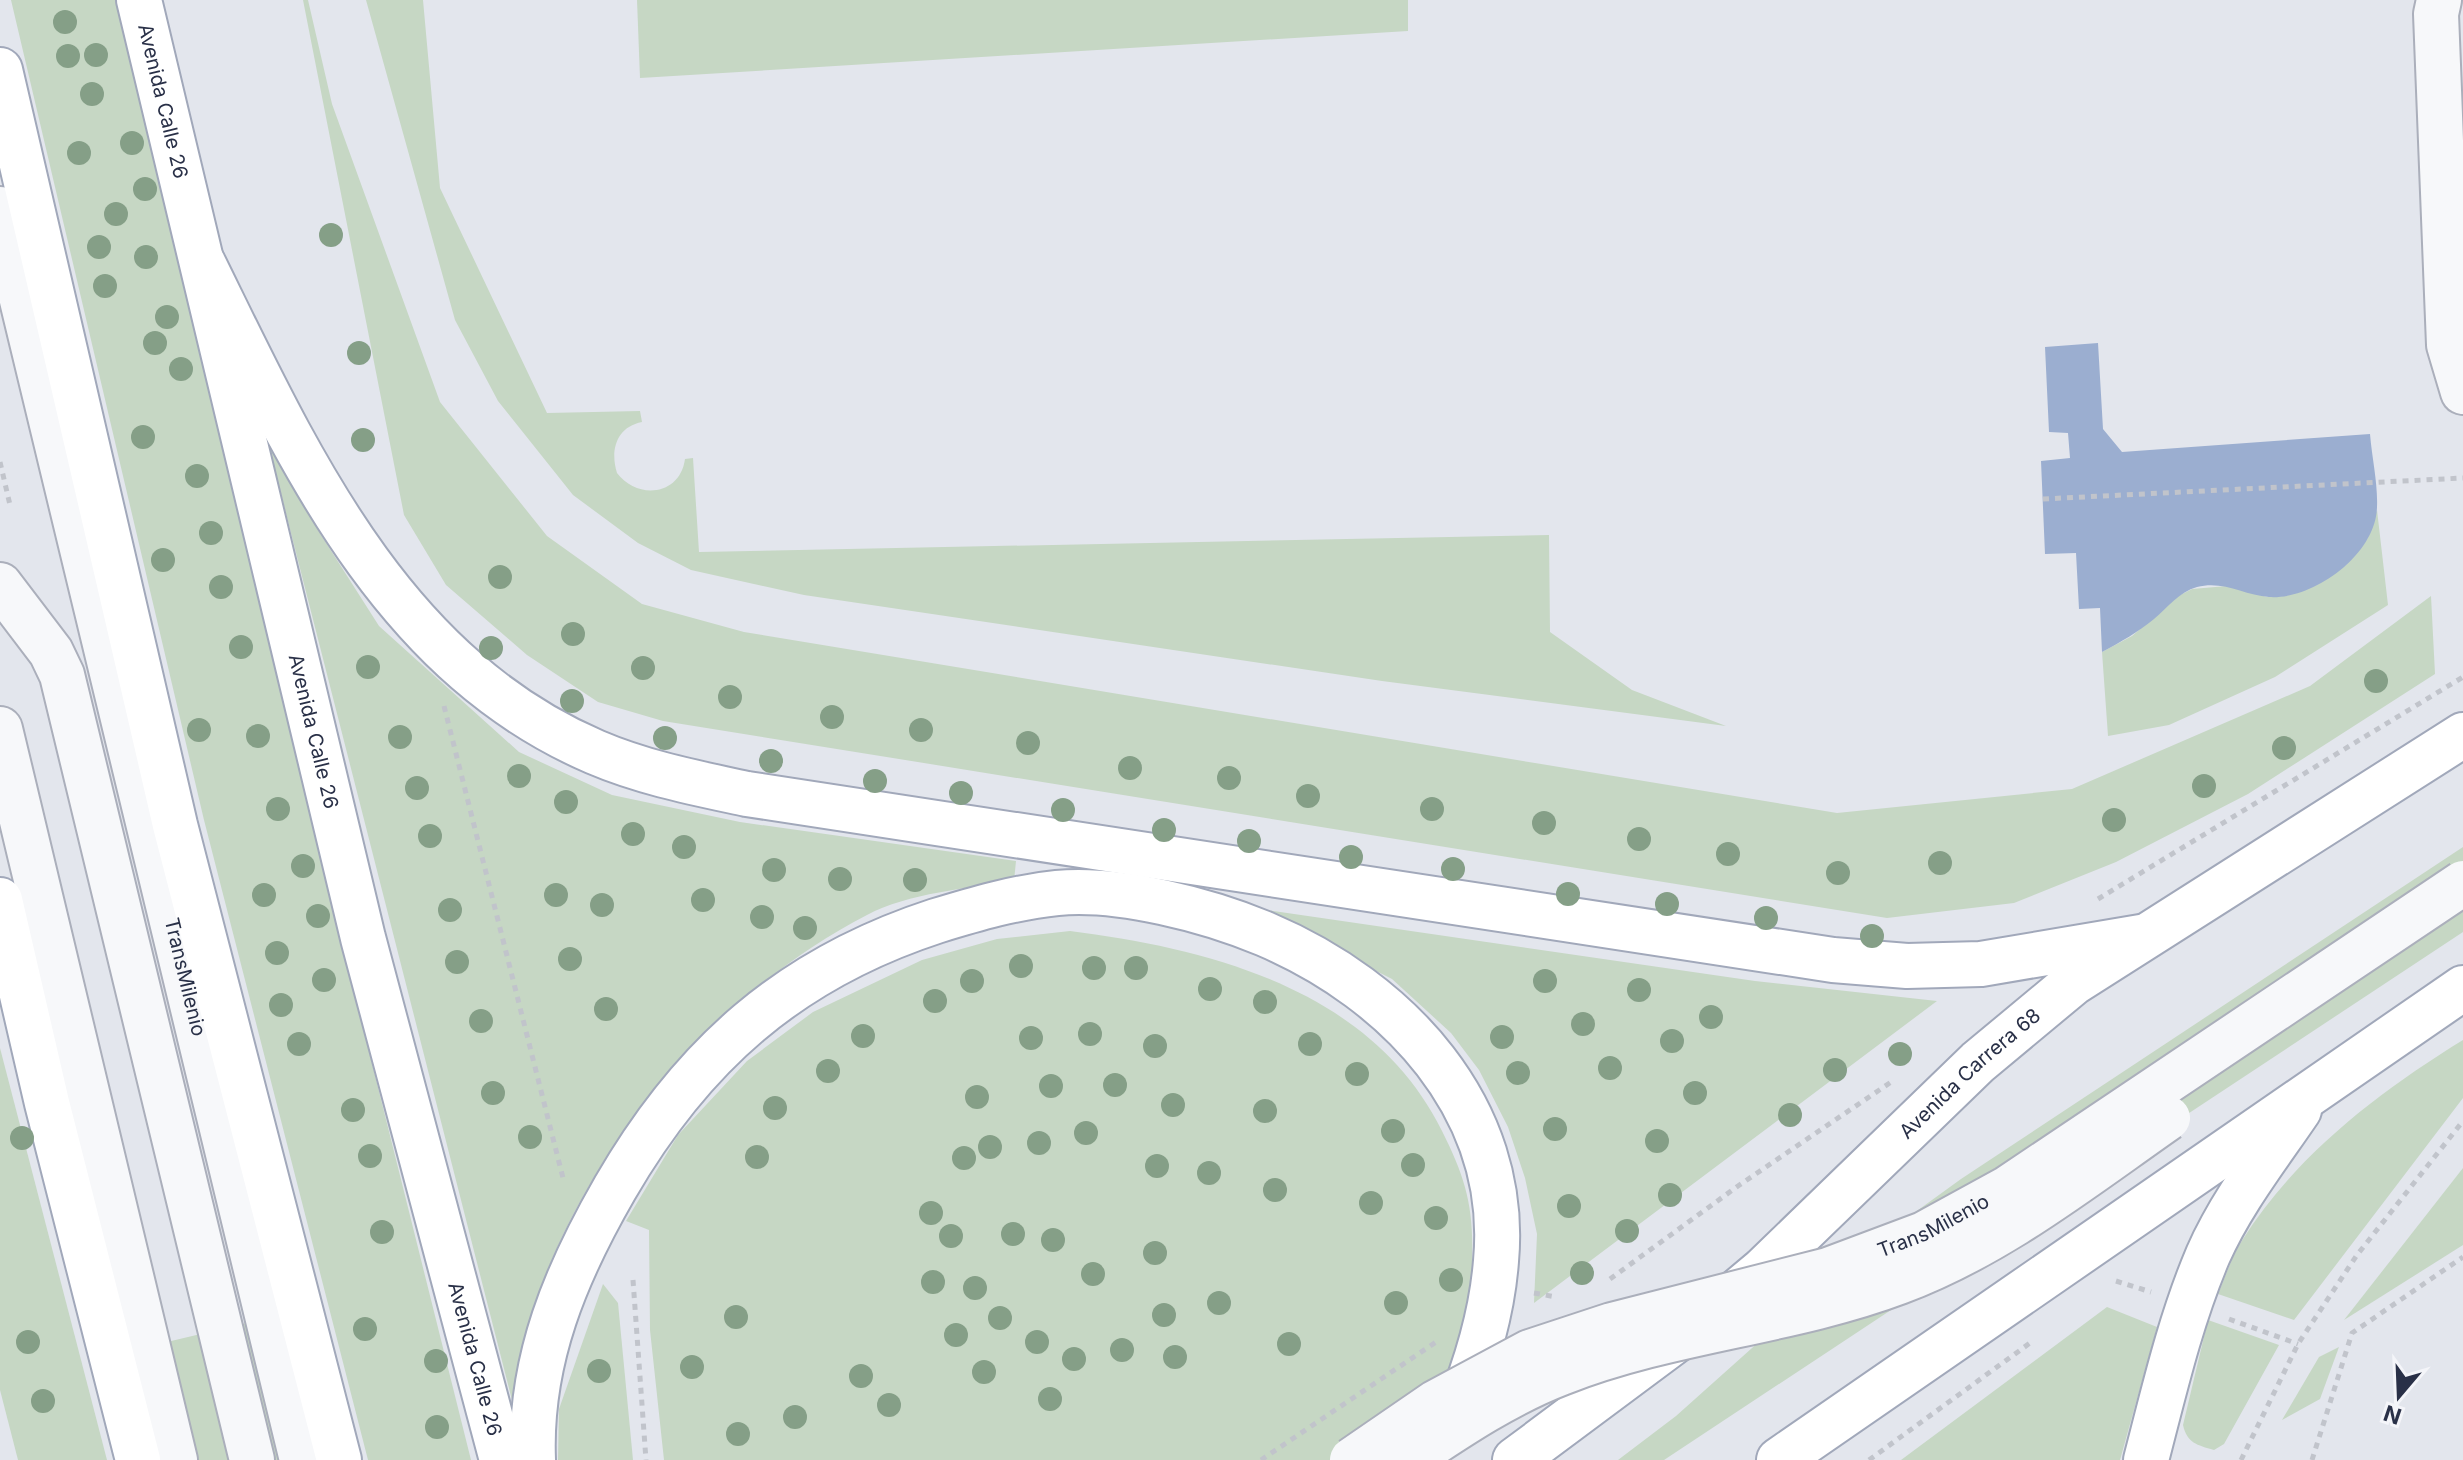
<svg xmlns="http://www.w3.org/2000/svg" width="2463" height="1460" viewBox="0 0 2463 1460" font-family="Inter,sans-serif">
<rect width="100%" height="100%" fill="#e3e6ed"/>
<g fill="#c6d7c4">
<polygon points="11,0 119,0 321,859 471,1460 368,1460 204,820"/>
<polygon points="303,0 308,0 332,104 440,402 547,536 642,604 744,632 1837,813 2072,789 2310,686 2431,596 2435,674 2248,794 2116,862 2014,903 1887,918 663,721 598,702 527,655 446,585 404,515"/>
<path d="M366,0H423L440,188L547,413L640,411L642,422C616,427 610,451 617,473C637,500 680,496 685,459L693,458L699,552L1549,535L1550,632L1632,690L1726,726L1382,681L804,595L691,570L638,543L573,495L498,401L455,320Z"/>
<polygon points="637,0 1408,0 1408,31 640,78"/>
<path d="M266,435L321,535L379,626L519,752L612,795L740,822L1016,861L1014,881C969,888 908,893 867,915C712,995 581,1154 529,1321C521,1347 519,1377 513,1404Z"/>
<polygon points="2377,510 2388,605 2275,677 2169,725 2108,736 2102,652 2132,636 2178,596 2192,589 2227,586 2267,597 2346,565 2367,539"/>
<polygon points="2463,847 2463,932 1664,1460 1618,1460 1676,1416 1856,1255 1961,1179"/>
<polygon points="1252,908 1755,981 1937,1001 1534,1303 1537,1234 1525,1178 1508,1127 1479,1070 1451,1033 1392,979"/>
<path d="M1070,931C1213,949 1373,991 1442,1131C1465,1177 1474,1206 1472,1259C1472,1295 1471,1332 1459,1366C1447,1398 1430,1429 1416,1460H664L650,1330L649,1230L626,1221L678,1135L747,1061L813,1012L922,960L997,939Z"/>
<path d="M2463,1040V1098L2294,1320L2218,1294C2226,1276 2232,1255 2243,1239C2296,1155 2380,1091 2463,1040Z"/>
<polygon points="0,1048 107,1460 18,1460 0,1390"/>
<polygon points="2463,1168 2463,1245 2344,1320"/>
<polygon points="603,1284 618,1303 633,1460 558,1460 559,1409"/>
<polygon points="2107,1307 2157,1327 2120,1460 1901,1460"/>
<path d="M2208,1320L2279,1345L2224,1444L2214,1450C2197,1445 2187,1443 2183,1425Z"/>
<polygon points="251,1322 283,1460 198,1460 167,1342"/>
<polygon points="2339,1347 2320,1399 2282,1420 2319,1357"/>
</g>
<path fill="#9baed0" d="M2098,343L2103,429L2122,452L2370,434C2372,458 2378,484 2377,507C2376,555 2313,600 2269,597C2244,595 2223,580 2197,587C2179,592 2168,607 2154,619C2138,632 2121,642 2102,652L2100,608L2079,609L2076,553L2045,554L2041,461L2070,458L2068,433L2049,432L2045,347Z"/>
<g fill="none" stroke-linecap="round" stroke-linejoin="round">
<defs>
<g id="minor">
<polyline points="2439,0 2436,14 2449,345 2463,392"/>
<path id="s1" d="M0,209L302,1460"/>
<polyline points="0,585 51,652 62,675 252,1460"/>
<polyline points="0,729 175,1460"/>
</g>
<g id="major">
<path id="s2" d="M139,0L363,938L502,1460"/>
<polyline points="0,70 175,825 339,1460"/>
<path d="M203,263C296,452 388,663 595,752C644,773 696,783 747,794L1833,960L1907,966L1981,964L2141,937"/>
<polyline points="0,900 47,1103 138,1460"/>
<path d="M533,1460C529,1360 566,1273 615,1188C692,1055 789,969 936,921C975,909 1016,897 1057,893C1119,887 1208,910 1265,934C1397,990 1510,1108 1496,1261C1492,1314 1477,1363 1457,1412"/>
<path id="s3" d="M1515,1460L1707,1317L1763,1270L1978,1062L2073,983L2463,735"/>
<polyline points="1779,1460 2463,988"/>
<path d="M2146,1460C2164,1391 2180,1321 2208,1255C2231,1203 2267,1157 2299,1110"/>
</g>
</defs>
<use href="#minor" stroke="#abafbb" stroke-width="48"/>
<use href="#major" stroke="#a1a8ba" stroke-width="48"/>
<g stroke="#c1c4cb" stroke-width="5" stroke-dasharray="6 6" stroke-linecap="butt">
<polyline points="0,462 10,505"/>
<polyline points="2043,499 2463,478"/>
<polyline points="444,706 564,1182"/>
<polyline points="2098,899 2463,677"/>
<polyline points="1610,1279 1738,1186 1894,1080"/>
<polyline points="633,1280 646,1460"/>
<polyline points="2116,1281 2151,1292"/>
<polyline points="1534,1293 1556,1297"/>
<polyline points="2229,1319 2298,1344"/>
<polyline points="1261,1460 1436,1342"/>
<polyline points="1869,1460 2030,1343"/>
<polyline points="2241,1460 2298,1344 2357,1255 2463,1121"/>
<polyline points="2312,1460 2352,1333 2463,1257"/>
</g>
<use href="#minor" stroke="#f7f8fa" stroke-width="44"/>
<use href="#major" stroke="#fff" stroke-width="44"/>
<defs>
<g id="minor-bridge">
<path id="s4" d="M1352,1460L1435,1403L1530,1352L1612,1325L1828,1270L1924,1234L2008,1188L2463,883"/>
<path d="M1408,1460C1456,1428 1506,1394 1561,1373C1670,1330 1790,1323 1899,1282C1998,1245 2082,1178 2168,1118"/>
</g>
</defs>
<use href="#minor-bridge" stroke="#abafbb" stroke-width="48" stroke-linecap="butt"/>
<use href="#minor-bridge" stroke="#f7f8fa" stroke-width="44"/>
</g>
<g fill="#859f87">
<circle cx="65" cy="22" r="12"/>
<circle cx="96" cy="55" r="12"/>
<circle cx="68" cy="56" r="12"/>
<circle cx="92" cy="94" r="12"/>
<circle cx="132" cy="143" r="12"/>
<circle cx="79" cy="153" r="12"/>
<circle cx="145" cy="189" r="12"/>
<circle cx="116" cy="214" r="12"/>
<circle cx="331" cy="235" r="12"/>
<circle cx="99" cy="247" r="12"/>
<circle cx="146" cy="257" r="12"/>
<circle cx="105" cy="286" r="12"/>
<circle cx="167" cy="317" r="12"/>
<circle cx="155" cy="343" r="12"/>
<circle cx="359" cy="353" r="12"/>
<circle cx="181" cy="369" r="12"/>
<circle cx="143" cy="437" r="12"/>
<circle cx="363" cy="440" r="12"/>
<circle cx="197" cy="476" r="12"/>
<circle cx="211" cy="533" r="12"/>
<circle cx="163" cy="560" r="12"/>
<circle cx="500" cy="577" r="12"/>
<circle cx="221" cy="587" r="12"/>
<circle cx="573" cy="634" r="12"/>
<circle cx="241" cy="647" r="12"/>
<circle cx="491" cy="648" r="12"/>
<circle cx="368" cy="667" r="12"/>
<circle cx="643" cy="668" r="12"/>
<circle cx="2376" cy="681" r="12"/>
<circle cx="730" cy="697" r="12"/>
<circle cx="572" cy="701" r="12"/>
<circle cx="832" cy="717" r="12"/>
<circle cx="199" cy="730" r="12"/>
<circle cx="921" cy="730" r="12"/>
<circle cx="258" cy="736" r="12"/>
<circle cx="400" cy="737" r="12"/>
<circle cx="665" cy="738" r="12"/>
<circle cx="1028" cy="743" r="12"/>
<circle cx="2284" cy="748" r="12"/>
<circle cx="771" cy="761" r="12"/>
<circle cx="1130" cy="768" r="12"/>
<circle cx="519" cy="776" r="12"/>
<circle cx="1229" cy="778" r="12"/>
<circle cx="875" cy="781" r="12"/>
<circle cx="2204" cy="786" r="12"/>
<circle cx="417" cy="788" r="12"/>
<circle cx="961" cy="793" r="12"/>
<circle cx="1308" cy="796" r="12"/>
<circle cx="566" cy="802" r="12"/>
<circle cx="278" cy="809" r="12"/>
<circle cx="1432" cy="809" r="12"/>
<circle cx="1063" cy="810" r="12"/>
<circle cx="2114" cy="820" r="12"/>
<circle cx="1544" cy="823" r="12"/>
<circle cx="1164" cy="830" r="12"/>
<circle cx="633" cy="834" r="12"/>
<circle cx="430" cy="836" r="12"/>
<circle cx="1639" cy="839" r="12"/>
<circle cx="1249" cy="841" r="12"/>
<circle cx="684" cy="847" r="12"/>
<circle cx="1728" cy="854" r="12"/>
<circle cx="1351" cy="857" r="12"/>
<circle cx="1940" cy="863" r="12"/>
<circle cx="303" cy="866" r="12"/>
<circle cx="1453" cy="869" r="12"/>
<circle cx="774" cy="870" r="12"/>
<circle cx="1838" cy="873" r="12"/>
<circle cx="840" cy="879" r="12"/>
<circle cx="915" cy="880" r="12"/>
<circle cx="1568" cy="894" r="12"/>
<circle cx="264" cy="895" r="12"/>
<circle cx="556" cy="895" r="12"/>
<circle cx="703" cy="900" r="12"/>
<circle cx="1667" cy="904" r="12"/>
<circle cx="602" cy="905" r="12"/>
<circle cx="450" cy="910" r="12"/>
<circle cx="318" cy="916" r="12"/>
<circle cx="762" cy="917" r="12"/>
<circle cx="1766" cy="918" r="12"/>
<circle cx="805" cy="928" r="12"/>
<circle cx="1872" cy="936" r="12"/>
<circle cx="277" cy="953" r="12"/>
<circle cx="570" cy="959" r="12"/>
<circle cx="457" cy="962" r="12"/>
<circle cx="1021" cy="966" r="12"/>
<circle cx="1094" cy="968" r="12"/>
<circle cx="1136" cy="968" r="12"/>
<circle cx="324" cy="980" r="12"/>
<circle cx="972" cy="981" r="12"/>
<circle cx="1545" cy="981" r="12"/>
<circle cx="1210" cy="989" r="12"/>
<circle cx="1639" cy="990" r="12"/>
<circle cx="935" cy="1001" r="12"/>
<circle cx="1265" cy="1002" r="12"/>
<circle cx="281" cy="1005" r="12"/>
<circle cx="606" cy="1009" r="12"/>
<circle cx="1711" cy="1017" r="12"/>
<circle cx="481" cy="1021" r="12"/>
<circle cx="1583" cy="1024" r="12"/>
<circle cx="1090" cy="1034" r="12"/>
<circle cx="863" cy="1036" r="12"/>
<circle cx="1502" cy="1037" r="12"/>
<circle cx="1031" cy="1038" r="12"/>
<circle cx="1672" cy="1041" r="12"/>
<circle cx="299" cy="1044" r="12"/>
<circle cx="1310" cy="1044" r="12"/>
<circle cx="1155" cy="1046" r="12"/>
<circle cx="1900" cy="1054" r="12"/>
<circle cx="1610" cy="1068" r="12"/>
<circle cx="1835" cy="1070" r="12"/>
<circle cx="828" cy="1071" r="12"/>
<circle cx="1518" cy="1073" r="12"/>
<circle cx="1357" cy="1074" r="12"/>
<circle cx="1115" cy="1085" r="12"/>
<circle cx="1051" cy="1086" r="12"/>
<circle cx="493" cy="1093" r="12"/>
<circle cx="1695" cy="1093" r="12"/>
<circle cx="977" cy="1097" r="12"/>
<circle cx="1173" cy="1105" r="12"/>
<circle cx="775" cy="1108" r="12"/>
<circle cx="353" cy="1110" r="12"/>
<circle cx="1265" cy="1111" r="12"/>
<circle cx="1790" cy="1115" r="12"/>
<circle cx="1555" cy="1129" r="12"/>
<circle cx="1393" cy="1131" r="12"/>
<circle cx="1086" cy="1133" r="12"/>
<circle cx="530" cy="1137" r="12"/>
<circle cx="22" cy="1138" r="12"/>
<circle cx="1657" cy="1141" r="12"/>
<circle cx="1039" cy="1143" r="12"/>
<circle cx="990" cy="1147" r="12"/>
<circle cx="370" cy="1156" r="12"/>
<circle cx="757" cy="1157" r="12"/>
<circle cx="964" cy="1158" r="12"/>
<circle cx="1413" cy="1165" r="12"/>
<circle cx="1157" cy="1166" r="12"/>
<circle cx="1209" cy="1173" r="12"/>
<circle cx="1275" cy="1190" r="12"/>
<circle cx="1670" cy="1195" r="12"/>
<circle cx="1371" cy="1203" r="12"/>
<circle cx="1569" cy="1206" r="12"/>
<circle cx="931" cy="1213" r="12"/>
<circle cx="1436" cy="1218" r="12"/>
<circle cx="1627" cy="1231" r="12"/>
<circle cx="382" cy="1232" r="12"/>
<circle cx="1013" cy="1234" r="12"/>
<circle cx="951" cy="1236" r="12"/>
<circle cx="1053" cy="1240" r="12"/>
<circle cx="1155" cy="1253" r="12"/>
<circle cx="1582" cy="1273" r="12"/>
<circle cx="1093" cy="1274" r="12"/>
<circle cx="1451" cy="1280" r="12"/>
<circle cx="933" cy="1282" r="12"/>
<circle cx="975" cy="1288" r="12"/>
<circle cx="1219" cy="1303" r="12"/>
<circle cx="1396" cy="1303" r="12"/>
<circle cx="1164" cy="1315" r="12"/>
<circle cx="736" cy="1317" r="12"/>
<circle cx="1000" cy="1318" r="12"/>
<circle cx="365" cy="1329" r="12"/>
<circle cx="956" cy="1335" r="12"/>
<circle cx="28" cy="1342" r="12"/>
<circle cx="1037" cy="1342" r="12"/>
<circle cx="1289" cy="1344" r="12"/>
<circle cx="1122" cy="1350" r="12"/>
<circle cx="1175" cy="1357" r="12"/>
<circle cx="1074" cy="1359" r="12"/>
<circle cx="436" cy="1361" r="12"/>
<circle cx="692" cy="1367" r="12"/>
<circle cx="599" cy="1371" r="12"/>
<circle cx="984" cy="1372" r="12"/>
<circle cx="861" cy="1376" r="12"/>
<circle cx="1050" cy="1399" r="12"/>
<circle cx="43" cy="1401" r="12"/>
<circle cx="889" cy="1405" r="12"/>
<circle cx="795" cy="1417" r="12"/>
<circle cx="437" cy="1427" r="12"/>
<circle cx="738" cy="1434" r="12"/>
</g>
<g text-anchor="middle" stroke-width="6" stroke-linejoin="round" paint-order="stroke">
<g font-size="20" fill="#293047" stroke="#f4f5f9">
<text dy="7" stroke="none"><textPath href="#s2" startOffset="104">Avenida Calle 26</textPath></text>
<text dy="7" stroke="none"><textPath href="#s2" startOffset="752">Avenida Calle 26</textPath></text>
<text dy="7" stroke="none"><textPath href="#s1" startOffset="790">TransMilenio</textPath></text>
<text dy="7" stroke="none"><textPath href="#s3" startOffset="598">Avenida Carrera 68</textPath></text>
<text dy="7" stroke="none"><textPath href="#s4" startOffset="632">TransMilenio</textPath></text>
<text dy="7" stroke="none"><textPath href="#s2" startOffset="1400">Avenida Calle 26</textPath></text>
</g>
</g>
<g transform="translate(2399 1396) rotate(199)" stroke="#f4f5f9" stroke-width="6" paint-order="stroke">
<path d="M0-6L14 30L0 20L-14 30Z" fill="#293047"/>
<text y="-12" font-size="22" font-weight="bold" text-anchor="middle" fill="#293047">N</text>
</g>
</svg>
